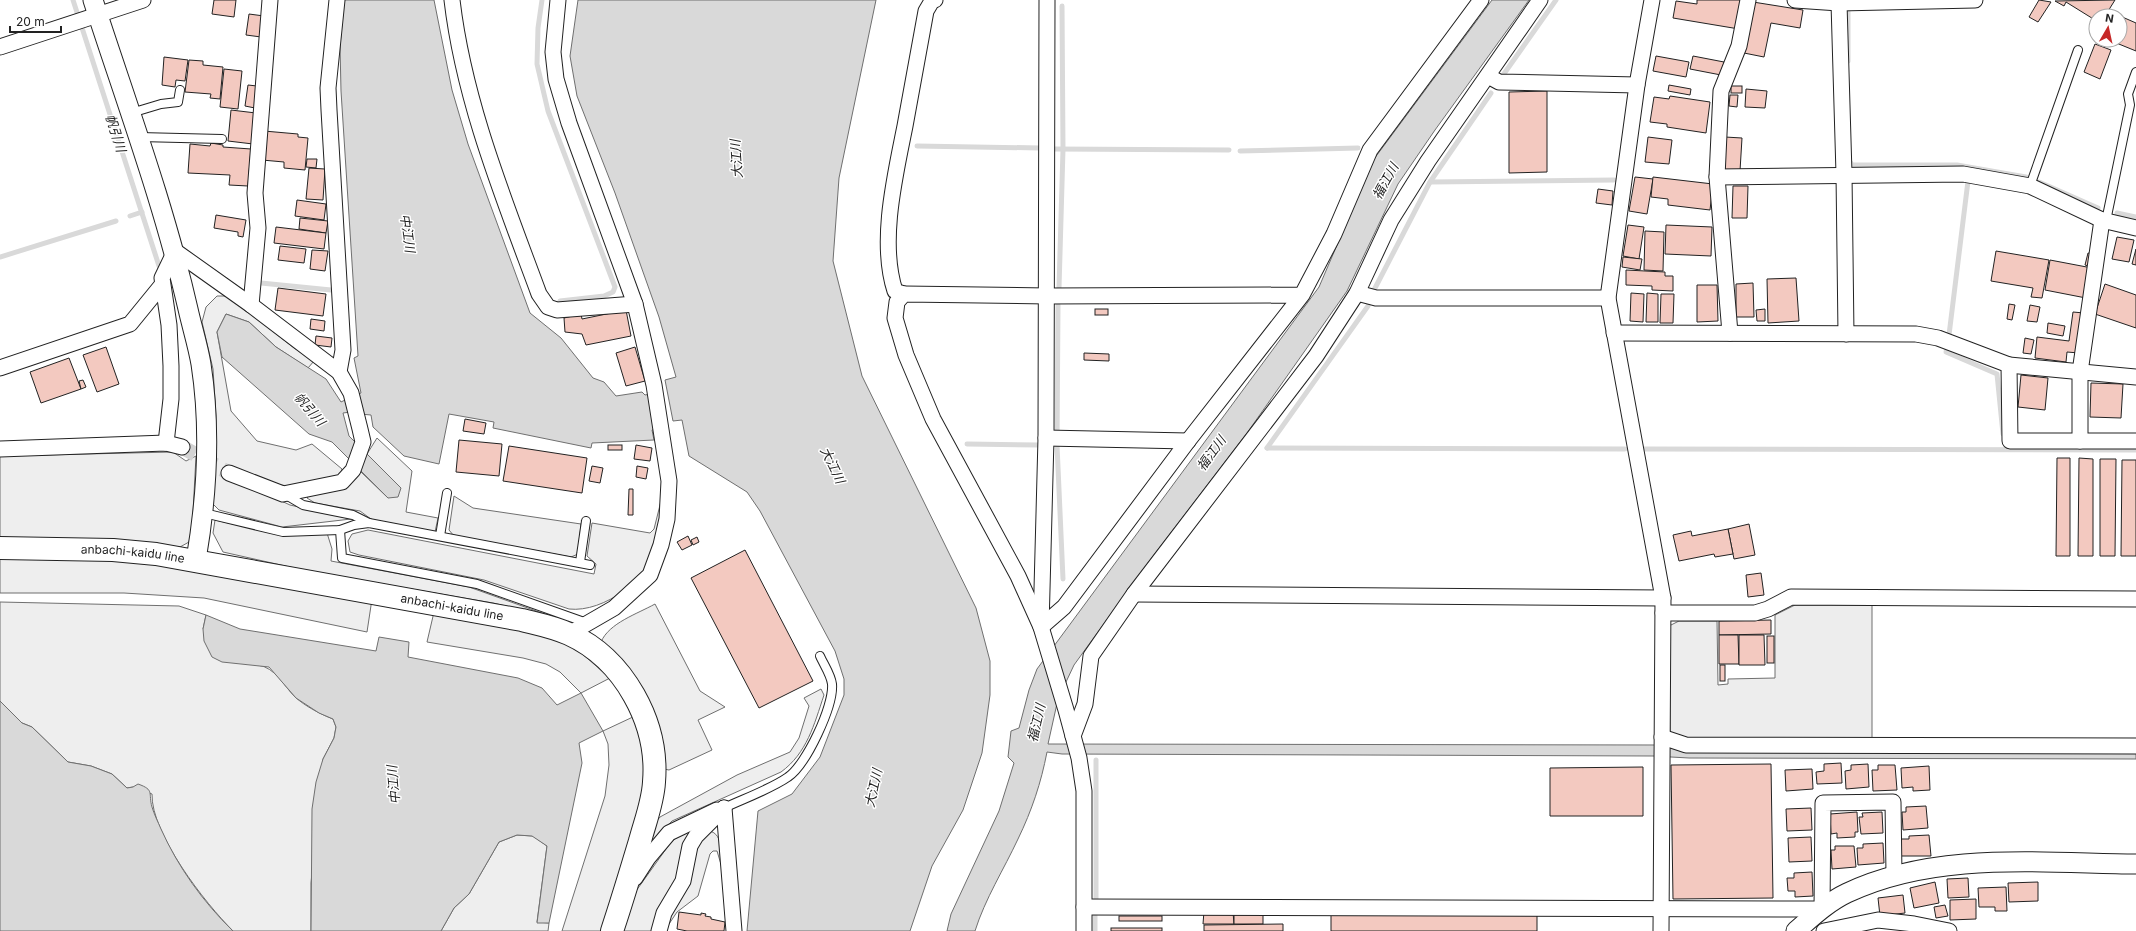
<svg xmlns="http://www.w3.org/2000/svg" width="2136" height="931" viewBox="0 0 2136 931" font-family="Inter,'Noto Sans JP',sans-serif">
<rect width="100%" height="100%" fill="#fff"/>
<g fill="#eee" stroke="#6f6f6f">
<polygon points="217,296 228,296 294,348 314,361 308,368 276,347 249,322 226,314 217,332 231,411 257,441 296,450 312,444 342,469 340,477 291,486 268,484 227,465 227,479 234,479 290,505 351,519 282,527 219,510 212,503 216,416 213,369 202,322 206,307"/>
<polygon points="377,438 412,471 406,512 438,518 435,532 375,522 360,511 315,503 307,498 312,492 345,487 361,472 388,498 400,488 367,454"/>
<polygon points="173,452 186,461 196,456 192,531 189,542 180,547 0,537 0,456"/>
<polygon points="454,496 473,508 581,524 578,554 571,557 454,536 449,530"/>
<path d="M662,497C660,512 661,529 658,543C651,578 604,613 569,609L484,580L359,555L350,552L348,541L352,534L368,530L594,574L596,564L587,556L592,523L650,533L654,529Z"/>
<polygon points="215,520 282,535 327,533 332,549 331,561 469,587 553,617 493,603 312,572 223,552 213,533"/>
<polygon points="0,559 128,560 372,599 367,632 204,598 124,593 0,593"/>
<path d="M0,602L179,606L206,615L203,629L258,665C276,668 283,685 295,697C305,706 320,714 333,719L336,727L334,738L323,759L311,883V931H233C205,903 151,834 152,794L133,787L127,788L112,774L91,766L68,762L32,727L22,723L0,701Z"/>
<path d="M655,604L700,691L725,707L698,720L712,750L669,770L664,769C655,710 649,681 601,642C609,623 637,614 655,604Z"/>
<polygon points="434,612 535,633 560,640 580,652 610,678 581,693 560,672 546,664 523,658 427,642"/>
<path d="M821,689L824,695C814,725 807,753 781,772L672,821L649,845L655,823L660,817L737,775L790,752L799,738L809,706L804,698Z"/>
<polygon points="635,716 647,758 642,798 603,931 562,931 605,796 609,765 608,744 603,731"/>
<polygon points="700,825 680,881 655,931 621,931 631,898 671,842 685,831"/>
<path d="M709,831C724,833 722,859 723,871L717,851H713L710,854L698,896L677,912L665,930L694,849Z"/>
<polygon points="517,835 533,836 547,846 537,922 549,923 548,931 441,931 454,908 469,894 499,842"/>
</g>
<polygon fill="#ededed" stroke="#6f6f6f" points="1795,605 1872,605 1872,742 1686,742 1670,735 1669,626 1679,621 1717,621 1718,685 1728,684 1728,679 1775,678 1775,615"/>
<g fill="#d9d9d9" stroke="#6f6f6f">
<polygon points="344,0 434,0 452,90 468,144 530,313 561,338 593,378 604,382 616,396 642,392 645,395 650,394 657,428 652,430 654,440 592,443 591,448 493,428 494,422 449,414 439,464 404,456 373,427 371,415 360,414 356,395 361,393 354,358 358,356 341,91 340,46"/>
<polygon points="578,0 876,0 839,178 833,261 862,376 976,608 990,661 990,695 982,753 963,810 932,866 910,931 747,931 758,811 792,794 820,757 844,695 844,679 835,651 760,511 747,492 689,456 682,420 673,421 665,380 676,377 659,317 615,193 577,96 570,56"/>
<path d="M1492,0H1529L1435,130L1398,184L1347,291L1247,433L1153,556L1074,665L1058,699L1048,744L1668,745L2136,751V759L1689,758L1653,756L1062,754L1047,752C1041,783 1032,810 1018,839C1004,869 985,899 975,931H947L951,914L999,811L1014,763L1008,757L1011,731L1019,728L1029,690L1037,669L1319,287L1374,159Z"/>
<polygon points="226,314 249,322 276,347 326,379 341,402 347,399 351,412 343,413 349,436 401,488 398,497 388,498 332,442 309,434 222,357 217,332"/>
<polygon points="206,615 240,629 376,651 379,637 409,642 408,657 518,678 542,688 557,705 581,693 603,731 579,743 582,763 549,923 537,923 547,846 532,836 517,835 499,842 469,894 454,908 441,931 311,931 312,809 316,782 323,759 334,738 336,727 333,719 319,713 296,698 269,667 222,662 212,657 204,641 203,629"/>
<path d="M0,701L22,723L32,727L68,762L91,766L112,774L127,788L133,787L138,784C155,790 148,793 152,807C154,814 158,822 161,829C178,867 203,902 233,931H0Z"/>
</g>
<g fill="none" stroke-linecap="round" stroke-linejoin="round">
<g stroke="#d9d9d9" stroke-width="5">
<polyline points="73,0 159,266"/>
<polyline points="542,0 538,28 537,64 548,111 615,287 613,292 604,296 560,301"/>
<polyline points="1848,61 1848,9"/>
<polyline points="1501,78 1556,0"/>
<polyline points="917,146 1040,148"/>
<polyline points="1054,149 1229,150"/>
<polyline points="1240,151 1358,148"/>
<polyline points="1848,159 1852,165 1957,165 2026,177"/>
<polyline points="1430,182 1614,180"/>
<polyline points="2039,182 2098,208"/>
<polyline points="2117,213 2136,217"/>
<polyline points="130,216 142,212"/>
<polyline points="0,257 116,221"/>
<polyline points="261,283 331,290"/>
<polyline points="1059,288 1063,149 1062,6"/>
<polyline points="1373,292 1430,182 1491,93"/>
<polyline points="1058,305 1057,445 1063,579"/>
<polyline points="1949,335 1968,181"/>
<polyline points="1947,348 1946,352 1997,374 2003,434"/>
<polyline points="967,444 1039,445"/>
<polyline points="1267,448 1625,449"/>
<polyline points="1267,448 1368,306"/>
<polyline points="1644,449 2136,450"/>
<polyline points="1096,760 1096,899"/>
<polyline points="1095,916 1095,931"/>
</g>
</g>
<g fill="#f3c9c0" stroke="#222">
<polygon points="214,0 236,0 234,17 212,14"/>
<polygon points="1697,0 1744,0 1739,29 1673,18 1676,1 1697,4"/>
<polygon points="2039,0 2051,2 2038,22 2029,17"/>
<polygon points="2115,0 2105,16 2096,16 2096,29 2091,26 2095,20 2066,2 2064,6 2055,1"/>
<polygon points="1753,2 1803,10 1800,28 1771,23 1764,57 1744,53"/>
<polygon points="249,14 264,16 261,37 246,35"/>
<polygon points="2120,16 2136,23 2136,51 2109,40 2120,40"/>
<polygon points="2095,44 2111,50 2100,79 2084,72"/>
<polygon points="1656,56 1689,62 1686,77 1653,71"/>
<polygon points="1693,56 1724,62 1721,75 1690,69"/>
<polygon points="164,57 188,60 185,81 176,80 175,87 162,85"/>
<polygon points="189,60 203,61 203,65 223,67 220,99 210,98 211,94 185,92"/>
<polygon points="224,69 242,71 238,109 220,107"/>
<polygon points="248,85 257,86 255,108 245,106"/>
<polygon points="1669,85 1691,89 1690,95 1668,91"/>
<rect x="1731" y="86" width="11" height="7"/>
<polygon points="1746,89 1767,91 1765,108 1745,107"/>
<polygon points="1547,91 1547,172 1509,173 1509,92"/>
<polygon points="1730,95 1738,95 1737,107 1729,106"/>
<polygon points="1670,96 1710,102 1706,133 1667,127 1667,124 1650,122 1654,97 1669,99"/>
<polygon points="231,110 256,113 253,144 228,141"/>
<polygon points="264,131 298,134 298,137 308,138 305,170 284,168 284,162 262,160"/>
<polygon points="1648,137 1672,140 1669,164 1645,162"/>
<polygon points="1725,137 1742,138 1740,171 1723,170"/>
<polygon points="211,143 223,145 223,147 251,149 248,186 229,185 230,175 188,173 190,144 210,146"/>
<polygon points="307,159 317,159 316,168 306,167"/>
<polygon points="309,168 325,169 323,200 306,199"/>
<polygon points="1635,177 1653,179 1647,214 1629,211"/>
<polygon points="1653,177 1713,184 1710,210 1668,205 1668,199 1651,197"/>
<polygon points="1733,186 1748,186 1747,218 1732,218"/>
<polygon points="1598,189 1613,191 1612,205 1596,203"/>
<polygon points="297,200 326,204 324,220 295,216"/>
<polygon points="216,215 246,220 243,237 238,236 238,232 214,228"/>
<polygon points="300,218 328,221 326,233 299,229"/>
<polygon points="1628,225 1644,227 1639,259 1623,256"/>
<polygon points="1666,225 1712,227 1711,256 1665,254"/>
<polygon points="276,227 326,233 324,249 274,243"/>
<polygon points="1645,231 1664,232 1663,271 1644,270"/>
<polygon points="2117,237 2134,240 2129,262 2112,259"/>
<polygon points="280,246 306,249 304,263 278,260"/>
<polygon points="2136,249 2136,265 2132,264"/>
<polygon points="312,250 328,251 325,271 310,269"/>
<polygon points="1996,251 2049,260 2042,298 2031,297 2033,288 1991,281"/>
<polygon points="2088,253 2094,254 2092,267 2085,265"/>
<polygon points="1623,257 1642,259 1640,270 1622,267"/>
<polygon points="2050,260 2092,268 2086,298 2045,290"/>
<polygon points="1626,270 1665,272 1665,276 1673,276 1673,291 1652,290 1652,286 1626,285"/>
<polygon points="1796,278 1799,321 1768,323 1767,279"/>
<polygon points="1753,283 1754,317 1736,317 1736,284"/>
<polygon points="2105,284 2136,295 2136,328 2095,314"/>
<polygon points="1697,285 1717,285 1718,321 1697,322"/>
<polygon points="278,288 326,294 323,316 275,310"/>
<polygon points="1631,293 1644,294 1643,322 1630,321"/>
<polygon points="1647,293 1658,294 1658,322 1646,322"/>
<polygon points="1661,294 1674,294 1673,323 1660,323"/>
<polygon points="2009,304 2015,305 2012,320 2007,319"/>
<polygon points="2030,305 2040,307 2037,322 2027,321"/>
<rect x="1095" y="309" width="13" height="6"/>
<polygon points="1765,309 1765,321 1757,321 1756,310"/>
<polygon points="626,310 631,336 586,345 582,334 565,332 564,318 581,314 582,319"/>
<polygon points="2073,312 2084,313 2079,353 2067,352 2066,362 2035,358 2037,337 2069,341"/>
<polygon points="311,319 325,321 324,331 310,329"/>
<polygon points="2048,323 2065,326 2063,336 2047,333"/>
<polygon points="316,336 332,338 331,347 315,345"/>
<polygon points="2025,338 2034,340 2031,354 2023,353"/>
<polygon points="106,347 119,384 97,392 83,355"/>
<polygon points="635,347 645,381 626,386 616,353"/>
<polygon points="1084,353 1109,354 1109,361 1084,360"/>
<polygon points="69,358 81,389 41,403 30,372"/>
<polygon points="2021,375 2048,378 2045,410 2018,407"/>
<polygon points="83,380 86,387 81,389 79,381"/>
<polygon points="2091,383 2123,384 2121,418 2090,417"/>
<polygon points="465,419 486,423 484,434 463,431"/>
<polygon points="459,440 502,444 499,476 456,472"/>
<rect x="608" y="445" width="14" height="5"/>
<polygon points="636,445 652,448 650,461 634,459"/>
<polygon points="509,446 587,458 582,493 503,481"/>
<polygon points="2057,458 2070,458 2070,556 2056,556"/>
<polygon points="2079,458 2093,459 2093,556 2078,556"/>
<polygon points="2100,459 2116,459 2115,556 2100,556"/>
<polygon points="2122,460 2136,460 2136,556 2121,556"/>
<polygon points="592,466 603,468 600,483 589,481"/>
<polygon points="637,466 648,468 646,479 636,477"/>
<polygon points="629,489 633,489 633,515 628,515"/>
<polygon points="1749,524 1755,555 1734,559 1728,529"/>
<polygon points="1728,529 1733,554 1715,557 1714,554 1679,561 1673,535 1691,531 1692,536"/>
<polygon points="688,536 692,545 682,550 677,542"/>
<polygon points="697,537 699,542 693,545 691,540"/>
<polygon points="745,550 813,681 759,708 691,578"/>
<polygon points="1761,573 1764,595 1748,597 1746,575"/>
<polygon points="1771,620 1771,634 1719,635 1719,621"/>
<polygon points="1719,635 1738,635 1739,664 1719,664"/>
<polygon points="1739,635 1764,635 1765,665 1739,665"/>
<rect x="1767" y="636" width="7" height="27"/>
<rect x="1720" y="665" width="5" height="16"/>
<polygon points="1841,763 1842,783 1817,784 1816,772 1824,771 1824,764"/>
<polygon points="1771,764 1773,898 1673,899 1671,765"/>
<polygon points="1868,764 1869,787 1846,789 1845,771 1851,770 1851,765"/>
<polygon points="1878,765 1895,765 1897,790 1873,791 1872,770 1878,770"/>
<polygon points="1929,766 1930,790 1913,791 1913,787 1902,788 1901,768"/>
<polygon points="1643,767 1643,816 1550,816 1550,768"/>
<polygon points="1812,769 1813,789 1786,791 1785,770"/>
<polygon points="1926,806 1928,828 1903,830 1902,812 1906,812 1906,807"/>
<polygon points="1811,808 1812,830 1787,831 1786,809"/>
<polygon points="1857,812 1858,832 1855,832 1855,837 1837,838 1837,833 1831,834 1830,814"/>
<polygon points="1882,812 1883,833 1861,834 1859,817 1863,817 1862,813"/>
<polygon points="1929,835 1931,856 1901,856 1900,839 1909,839 1909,836"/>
<polygon points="1811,837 1812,861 1789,862 1788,838"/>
<polygon points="1883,843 1884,863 1858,865 1857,848 1863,848 1863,844"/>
<polygon points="1835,846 1854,846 1856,867 1832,869 1831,850 1835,850"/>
<polygon points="1812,872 1813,896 1795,897 1795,891 1788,891 1787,878 1794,878 1794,873"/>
<polygon points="1968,878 1969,897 1948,898 1947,879"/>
<polygon points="1935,882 1939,903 1914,908 1910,888"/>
<polygon points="2038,882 2038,901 2009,902 2008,883"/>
<polygon points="2006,887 2007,911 1995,911 1995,907 1979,907 1978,888"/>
<polygon points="1903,895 1905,913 1880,916 1878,898"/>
<polygon points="1976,899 1976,919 1950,920 1950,900"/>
<polygon points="1945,905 1948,916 1936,918 1934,907"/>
<polygon points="1204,911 1233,912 1234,924 1203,924"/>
<polygon points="679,912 701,915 701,913 706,914 705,916 711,917 711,919 725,922 724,931 687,931 677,929"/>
<rect x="1234" y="912" width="29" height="12"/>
<rect x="1331" y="914" width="206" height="17"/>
<rect x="1119" y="916" width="43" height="5"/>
<polygon points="1283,924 1283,931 1204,931 1204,925"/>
<rect x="1111" y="928" width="51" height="3"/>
</g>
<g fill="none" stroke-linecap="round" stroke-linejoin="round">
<polyline stroke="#d3d3d3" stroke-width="15" stroke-dasharray="15 8" stroke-linecap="butt" points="182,447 229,473"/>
<defs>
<g id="service">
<polyline points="131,113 161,104 178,102 180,90"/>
<polyline points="139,137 222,139"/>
<polyline points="2030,186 2078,50"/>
<polyline points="2106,221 2130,105 2128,94 2136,72"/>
<polyline points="286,495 303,505 353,515 369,523"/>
<polyline points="204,513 283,532 340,530 354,525 369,523 590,565"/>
<polyline points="340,530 342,558 477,584 587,623"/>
<polyline points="440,536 447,493"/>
<polyline points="580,562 586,521"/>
<path d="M724,808C743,799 771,789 788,777C806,765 834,706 832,684C831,675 824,665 820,656"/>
</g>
<g id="minor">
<polyline points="337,0 328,88 329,110 343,350 339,372"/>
<path d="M452,0C464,102 504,199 539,294L548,307L557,310L635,304"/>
<polyline points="558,0 553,52 556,79 569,123 635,304 654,385 669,481 667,519 661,545 650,575 614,608 569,634"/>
<polyline points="1047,0 1046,438 1041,627 1066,710 1079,758 1084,791 1084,931"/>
<polyline points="1652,0 1637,85 1608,298 1663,598 1661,931"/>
<polyline points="1795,0 1839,3 1975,0"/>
<polyline points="1839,3 1844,174 1846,334"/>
<polyline points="0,47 143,0"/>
<polyline points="1488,76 1499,82 1637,85"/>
<polyline points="1717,177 1963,174 2030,186 2102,220 2136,228"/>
<polyline points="1357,293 1376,298 1608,298"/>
<path d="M904,294L895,291C879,242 895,176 905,126C912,87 919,49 926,11L932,1L935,0"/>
<polyline points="1302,295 1048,296 904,294 897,302 895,318 906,355 933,419 1018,576 1041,627 1064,607 1188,441 1302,295 1334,234 1370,150 1481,0"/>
<polyline points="251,305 258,228 255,193 270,0"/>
<polyline points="1614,333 1916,334 1938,338 2009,365 2010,441 2136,441"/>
<polyline points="1730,333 1717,177 1721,91 1739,46 1748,0"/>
<polyline points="2009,365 2136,377"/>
<polyline points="0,368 130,324 161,286"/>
<polyline points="1046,438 1188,441"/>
<polyline points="2080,441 2080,372 2102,220"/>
<polyline points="166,443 171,399 171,366 169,325 162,278 175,251 251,305 339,372 351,393 360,429 363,442 353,470 342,482 283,494 229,473"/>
<polyline points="0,449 166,443 182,447"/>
<polyline points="1134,594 1663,598"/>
<polyline points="1663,613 1755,613 1768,609 1791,597 2136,599"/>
<polyline points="1073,736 1085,704 1091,656 1134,594 1316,356 1357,293 1391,220 1428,161 1540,0"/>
<polyline points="1662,737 1686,745 2136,746"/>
<polyline points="724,808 734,931"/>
<polyline points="635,878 648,858 669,833 717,810"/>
<polyline points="1084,907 1822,909 1823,803 1893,802 1894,875"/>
<polyline points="659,931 664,913 683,881 690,846 696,836 724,808"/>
<polyline points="1824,931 1878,920 1914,924 1949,931"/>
</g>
<g id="tertiary">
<path d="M93,0C126,102 164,204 188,309C192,327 198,346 201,364C211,429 207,496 196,560"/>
<path d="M1796,931C1812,917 1828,902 1847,893C1935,851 2041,863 2136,864"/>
</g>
<g id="secondary">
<path id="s1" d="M0,548L113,550L156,554L522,620C538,624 554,627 569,634C624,659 659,723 654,782C653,802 645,822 640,841C631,871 622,901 612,931"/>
</g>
</defs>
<use href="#service" stroke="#222" stroke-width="10"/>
<use href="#minor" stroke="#222" stroke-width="17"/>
<use href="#tertiary" stroke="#222" stroke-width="21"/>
<use href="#secondary" stroke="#222" stroke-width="24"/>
<use href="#service" stroke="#fff" stroke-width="8"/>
<use href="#minor" stroke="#fff" stroke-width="15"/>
<use href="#tertiary" stroke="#fff" stroke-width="19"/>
<use href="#secondary" stroke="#fff" stroke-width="22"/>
</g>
<g text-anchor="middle" stroke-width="3" stroke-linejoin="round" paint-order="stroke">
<g font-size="12" fill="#222" stroke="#fff">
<text dy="4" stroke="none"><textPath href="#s1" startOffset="133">anbachi-kaidu line</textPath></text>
<text dy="4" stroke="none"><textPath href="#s1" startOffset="457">anbachi-kaidu line</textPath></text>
</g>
<g font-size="13" font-style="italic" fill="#222" stroke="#fff">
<text transform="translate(116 133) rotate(72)" y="5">帆引川</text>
<text transform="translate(736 159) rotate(-94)" y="5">大江川</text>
<text transform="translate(1385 181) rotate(-61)" y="5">福江川</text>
<text transform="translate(408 233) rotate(82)" y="5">中江川</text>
<text transform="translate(310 409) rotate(49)" y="5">帆引川</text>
<text transform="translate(1211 453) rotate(-54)" y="5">福江川</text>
<text transform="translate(833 465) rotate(64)" y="5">大江川</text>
<text transform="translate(1036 723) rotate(-77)" y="5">福江川</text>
<text transform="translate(393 785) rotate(-95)" y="5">中江川</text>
<text transform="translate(873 788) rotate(-78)" y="5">大江川</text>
</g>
</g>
<g transform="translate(2108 28) rotate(9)"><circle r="19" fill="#ffffff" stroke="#a7a7a7"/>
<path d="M0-3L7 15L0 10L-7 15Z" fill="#c62828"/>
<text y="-6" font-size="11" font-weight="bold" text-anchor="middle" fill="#222222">N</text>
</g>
<path d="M10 26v6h51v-6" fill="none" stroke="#222222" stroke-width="2"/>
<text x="16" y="26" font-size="12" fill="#222222" stroke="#ffffff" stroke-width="3" paint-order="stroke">20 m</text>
</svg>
